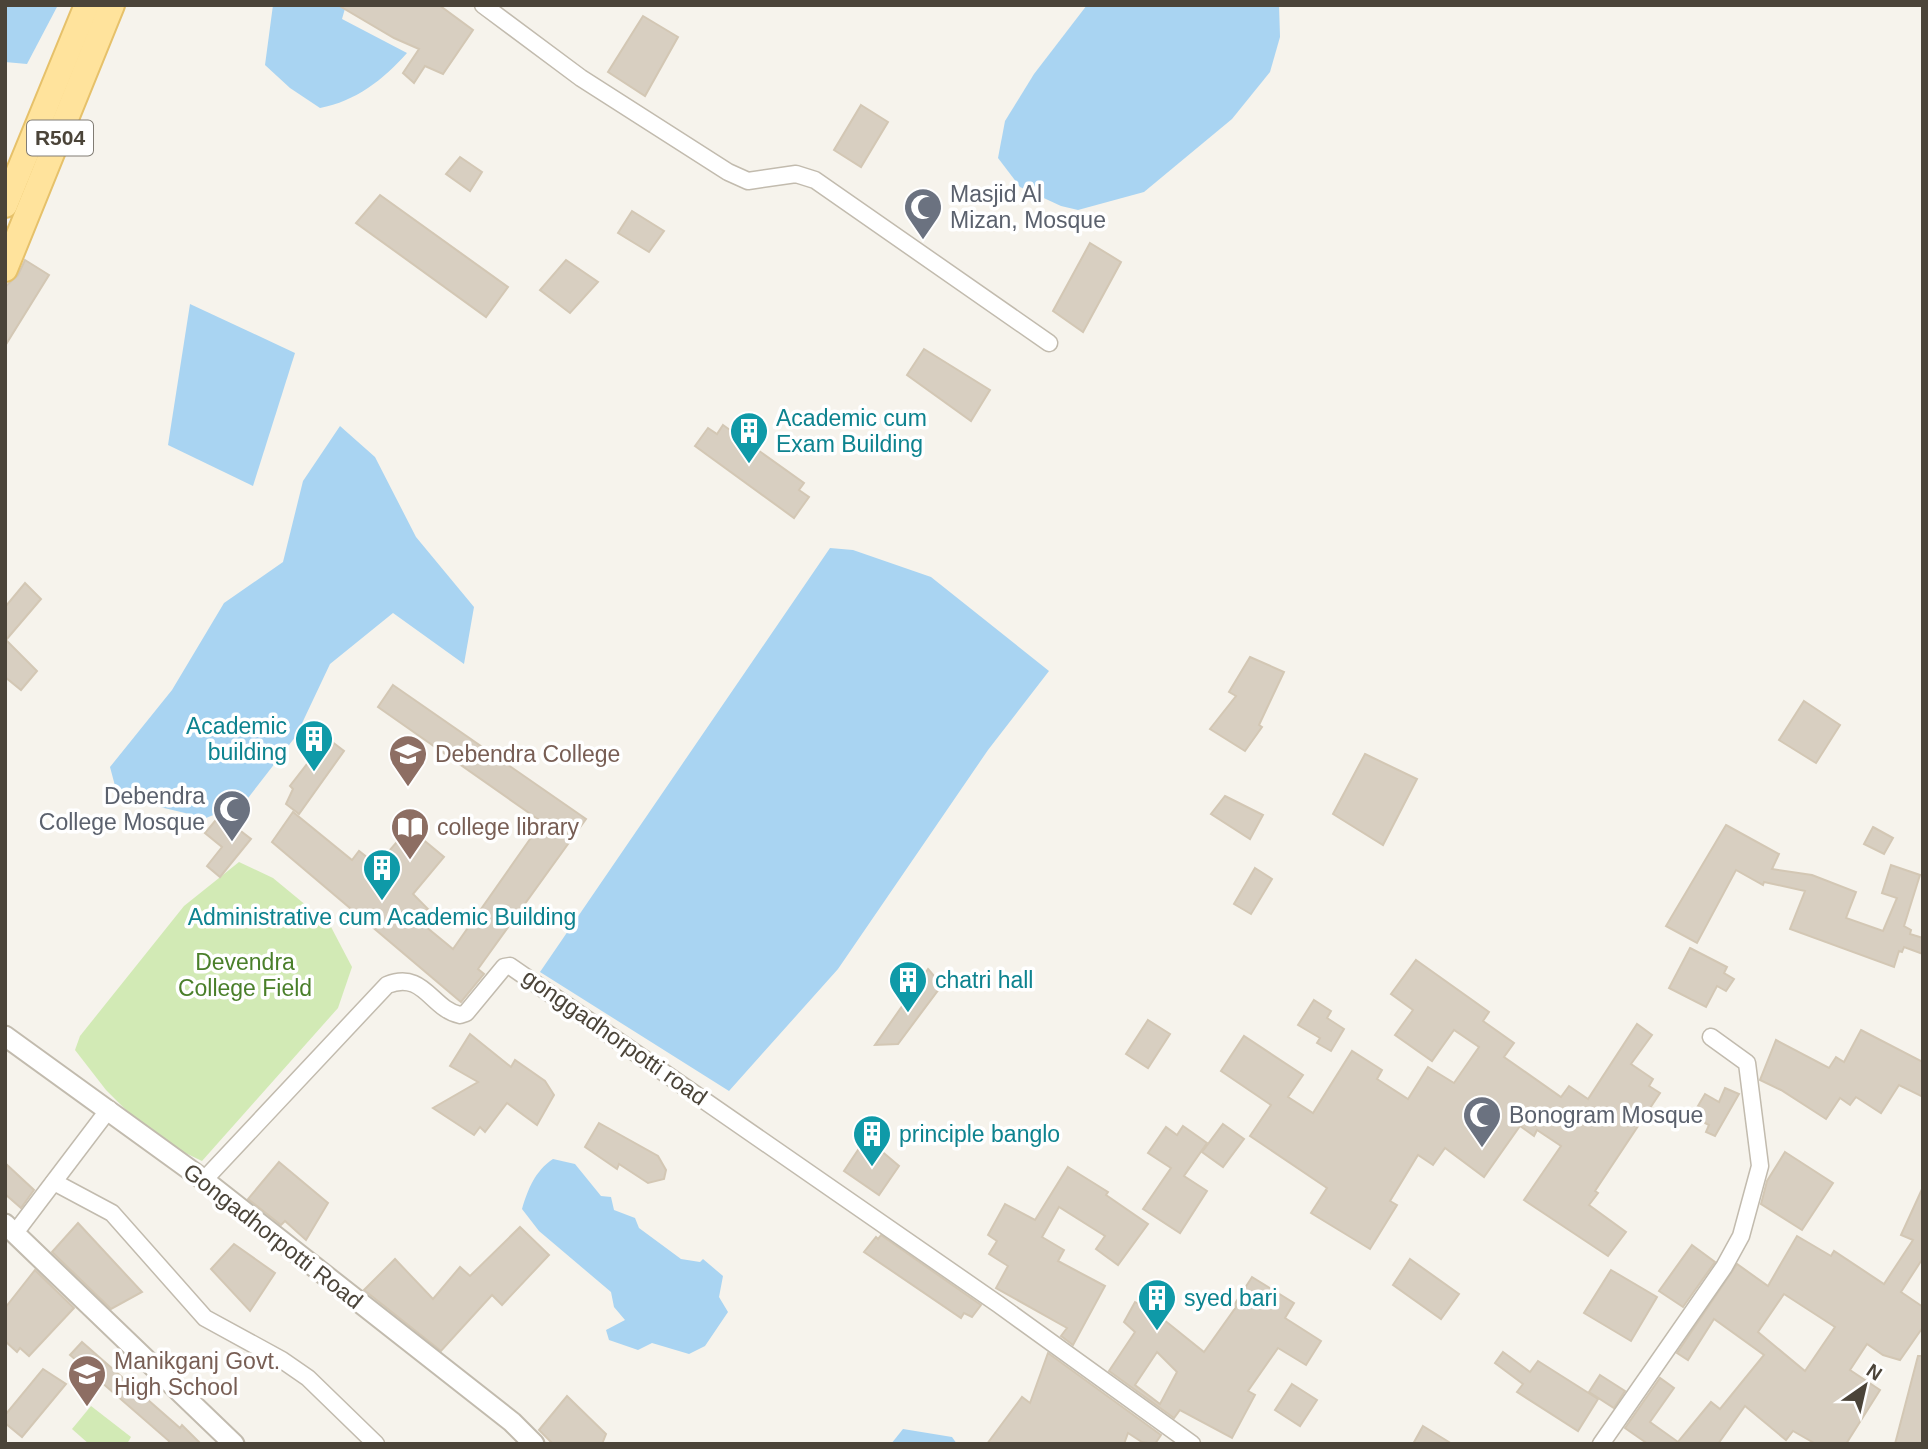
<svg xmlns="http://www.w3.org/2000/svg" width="1928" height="1449" viewBox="0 0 1928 1449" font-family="Helvetica,sans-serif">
<rect width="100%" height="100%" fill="#f6f3ec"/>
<g fill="#d2eab5">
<polygon points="239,862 273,878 330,925 352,967 338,1008 202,1161 154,1138 106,1090 75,1050 80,1036 184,906"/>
<polygon points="91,1406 131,1437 127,1444 89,1444 72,1429"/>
</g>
<g fill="#a9d4f2">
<polygon points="5,5 58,5 27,64 5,62"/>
<path d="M273,5H346L342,19L407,53C383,80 356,101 320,108L290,88L265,65Z"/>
<polygon points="1087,5 1279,5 1280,37 1270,72 1232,119 1144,192 1078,210 1061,206 1020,187 998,158 1005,121 1034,74"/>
<polygon points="190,304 295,353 253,486 168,445"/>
<polygon points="340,426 375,457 416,537 474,607 464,664 393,613 330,664 296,736 245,802 206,818 118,797 110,767 172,690 224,603 283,562 303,481"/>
<polygon points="830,548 853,550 931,577 1049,671 988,750 838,969 729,1091 540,972"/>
<path d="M553,1159L575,1164L601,1196L611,1197L614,1210L635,1218L639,1228L681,1259L700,1262L703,1259L723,1276L719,1297L728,1312L705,1346L689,1354L652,1343L638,1350L609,1340L606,1330L625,1320L614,1307L611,1292L539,1231L522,1209C528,1189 535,1171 553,1159Z"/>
<polygon points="903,1429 952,1437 957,1444 891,1444"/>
</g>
<g fill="#d8cfc1" stroke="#d3c7b4" stroke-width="2" fill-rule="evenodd">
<polygon points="338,5 439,5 473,30 443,74 425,66 414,83 403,73 419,49 394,38"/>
<polygon points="643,16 678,37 645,96 608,72"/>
<polygon points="861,105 888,122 861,167 834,150"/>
<polygon points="460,157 482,172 470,191 446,174"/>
<polygon points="380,195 508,287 486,317 356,223"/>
<polygon points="632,211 664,231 649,252 618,233"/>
<polygon points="1090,243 1121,262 1083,332 1053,311"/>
<polygon points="25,260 49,275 5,346 5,287 18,275"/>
<polygon points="566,260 598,282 570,313 540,290"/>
<polygon points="924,349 990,390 971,421 907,375"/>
<polygon points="723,425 804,483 799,490 809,497 794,518 695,446 708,428 717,434"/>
<polygon points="25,583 41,599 6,640 37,671 21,690 5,677 5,607"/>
<polygon points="1250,657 1284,672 1259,725 1262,727 1245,751 1210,729 1236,696 1229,692"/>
<polygon points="393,685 586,819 478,969 484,974 461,1002 272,842 293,812 352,860 359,851 377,865 409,828 444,857 413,894 428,909 419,921 453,949 542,822 378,707"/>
<polygon points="1804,701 1840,725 1816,763 1779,740"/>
<polygon points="331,741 344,751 299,814 286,804 293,789 290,786 324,742 328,744"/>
<polygon points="1365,754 1417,779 1383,845 1333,814"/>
<polygon points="1225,796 1263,815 1250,839 1211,814"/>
<polygon points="220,815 251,839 220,877 207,866 222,847 205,833"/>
<polygon points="1726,825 1779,854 1772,869 1812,875 1856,892 1846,918 1883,931 1897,898 1882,893 1891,865 1920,875 1904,926 1911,930 1910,934 1923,938 1923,954 1904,947 1902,952 1899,951 1894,967 1790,929 1805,891 1764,882 1763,885 1736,870 1697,943 1666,926"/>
<polygon points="1873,827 1893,838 1884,854 1864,844"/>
<polygon points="1255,868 1272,879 1251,914 1234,904"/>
<polygon points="1690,948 1727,967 1724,973 1734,979 1726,991 1717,986 1706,1007 1669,988"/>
<polygon points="1416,960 1489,1012 1483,1021 1514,1043 1504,1057 1561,1097 1569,1086 1588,1099 1637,1024 1652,1035 1631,1064 1653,1079 1649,1086 1660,1093 1595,1191 1598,1193 1589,1205 1626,1232 1608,1256 1524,1200 1561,1146 1537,1130 1534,1136 1520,1126 1484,1177 1445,1148 1433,1165 1418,1155 1390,1201 1397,1205 1370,1249 1311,1213 1327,1188 1250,1136 1271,1105 1221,1071 1244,1036 1303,1075 1288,1097 1313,1113 1352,1051 1382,1070 1377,1079 1408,1099 1428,1067 1454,1083 1479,1047 1454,1030 1432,1061 1395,1035 1413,1010 1391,994"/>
<polygon points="928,969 942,985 898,1044 875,1045"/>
<polygon points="1314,1000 1331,1011 1327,1018 1344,1029 1331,1051 1317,1043 1320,1038 1298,1025"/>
<polygon points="1148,1020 1170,1034 1148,1068 1126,1054"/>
<polygon points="1861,1030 1923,1062 1923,1097 1899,1085 1881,1113 1856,1097 1850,1105 1840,1098 1826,1119 1781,1090 1760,1080 1776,1040 1829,1068 1836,1057 1844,1062"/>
<polygon points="470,1034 511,1067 515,1060 545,1081 554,1095 537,1125 507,1103 485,1132 480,1127 474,1135 433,1108 478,1082 450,1066"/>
<polygon points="1725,1088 1739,1094 1715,1136 1706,1132 1709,1125 1692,1116 1705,1094 1719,1102"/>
<polygon points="599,1123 658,1156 666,1170 664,1179 648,1183 619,1164 617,1169 585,1147"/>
<polygon points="1223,1124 1244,1139 1223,1167 1202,1152"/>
<polygon points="1183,1126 1207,1143 1184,1176 1207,1191 1180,1233 1143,1209 1171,1168 1148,1153 1166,1127 1177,1135"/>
<polygon points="866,1138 899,1166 879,1195 844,1171"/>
<polygon points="1785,1152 1833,1183 1802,1230 1761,1204 1767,1181"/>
<polygon points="279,1162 328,1203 306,1240 285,1221 281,1225 248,1199"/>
<polygon points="5,1163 34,1190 21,1208 5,1194"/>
<polygon points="1068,1167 1108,1192 1106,1195 1148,1224 1118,1265 1096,1249 1105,1236 1059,1207 1042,1237 1064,1250 1058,1261 1105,1286 1073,1345 1061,1336 1067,1328 996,1288 1008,1266 989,1254 997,1241 988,1235 1005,1204 1035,1220"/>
<path d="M1923,1187V1258L1901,1292L1923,1307V1327L1900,1360L1883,1355L1867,1344L1850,1370L1880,1390L1846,1444H1816L1793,1431L1786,1440L1745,1406L1718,1444H1648L1625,1428L1660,1378L1674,1388L1650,1422L1678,1442L1711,1402L1720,1409L1764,1355L1714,1319L1688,1360L1677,1353L1737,1264L1768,1286L1797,1236L1831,1256L1834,1251L1884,1284L1913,1240L1901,1235ZM1784,1294L1835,1327L1805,1371L1758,1332Z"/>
<polygon points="78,1223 142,1292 111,1309 52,1252"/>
<polygon points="520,1227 549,1255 502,1305 492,1295 441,1351 364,1290 395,1259 433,1299 460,1267 470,1276"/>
<polygon points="881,1235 981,1305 972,1317 964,1313 961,1318 864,1252 876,1237 878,1239"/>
<polygon points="234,1244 275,1273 250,1311 211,1269"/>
<polygon points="1692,1245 1715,1262 1683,1307 1659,1291"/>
<polygon points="1410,1259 1459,1294 1441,1319 1393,1285"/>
<polygon points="35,1270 74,1308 29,1356 20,1348 17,1352 5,1341 5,1308"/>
<polygon points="1611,1270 1657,1297 1631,1341 1584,1313"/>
<path d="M1252,1277L1294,1303L1285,1318L1321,1341L1306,1365L1278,1348L1248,1391L1255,1395L1232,1438L1180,1410L1174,1418L1109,1371L1135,1332L1124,1322L1135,1302L1158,1315L1204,1352L1236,1307L1234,1305ZM1157,1352L1177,1372L1160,1404L1135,1385Z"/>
<polygon points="82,1342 180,1428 182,1425 201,1444 168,1444 169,1441 70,1355"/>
<polygon points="1503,1352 1530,1372 1538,1361 1598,1399 1578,1431 1517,1392 1523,1384 1495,1363"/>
<polygon points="1048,1353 1161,1435 1155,1444 1142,1442 1128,1433 1124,1444 987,1444 1022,1397 1030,1403"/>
<polygon points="1918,1356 1923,1356 1923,1444 1895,1444"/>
<polygon points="43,1369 66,1384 22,1437 5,1423 5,1415"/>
<polygon points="1600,1375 1625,1391 1614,1408 1589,1392"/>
<polygon points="1292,1384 1317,1400 1300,1426 1275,1410"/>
<polygon points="567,1396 606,1434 602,1444 553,1444 539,1430"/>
<polygon points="1423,1426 1452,1444 1413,1444"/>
</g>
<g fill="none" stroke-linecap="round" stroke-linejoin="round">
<defs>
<g id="minor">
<polyline points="483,5 581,78 728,172 748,181 796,174 815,180 1049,343"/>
<path d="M204,1180L387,985C424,970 431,1009 460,1015L466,1013L504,967L510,966L998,1304L1192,1444"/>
<polyline points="54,1182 112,1213 205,1318 282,1360 308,1378 376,1444"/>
<polyline points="15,1233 109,1109"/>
<polyline points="1601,1444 1724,1267 1741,1236 1760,1166 1747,1063 1711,1037"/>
</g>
<g id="tertiary">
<polyline points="5,1036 204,1180 512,1422 534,1444"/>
<polyline points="5,1224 234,1444"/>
</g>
<g id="primary">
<polyline points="5,205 87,5"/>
<polyline points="5,269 112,5"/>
</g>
</defs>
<use href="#minor" stroke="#c2bbae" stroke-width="19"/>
<use href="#tertiary" stroke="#c2bbae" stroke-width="23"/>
<use href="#primary" stroke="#e6c16a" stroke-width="28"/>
<use href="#minor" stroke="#fff" stroke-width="16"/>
<use href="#tertiary" stroke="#fff" stroke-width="19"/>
<use href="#primary" stroke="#ffe39c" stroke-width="24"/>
</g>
<defs>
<symbol id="mosque-pin" viewBox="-11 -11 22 30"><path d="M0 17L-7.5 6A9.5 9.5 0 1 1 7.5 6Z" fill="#6b7280" stroke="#fff"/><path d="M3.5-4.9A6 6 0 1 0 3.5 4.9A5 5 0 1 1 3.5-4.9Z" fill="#fff"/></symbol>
<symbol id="building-pin" viewBox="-11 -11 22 30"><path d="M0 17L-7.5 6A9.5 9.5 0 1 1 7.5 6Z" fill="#0f9aa8" stroke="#fff"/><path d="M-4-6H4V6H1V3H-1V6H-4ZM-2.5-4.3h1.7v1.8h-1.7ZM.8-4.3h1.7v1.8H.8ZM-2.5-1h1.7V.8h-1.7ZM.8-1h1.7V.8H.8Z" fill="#fff"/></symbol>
<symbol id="university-pin" viewBox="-11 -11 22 30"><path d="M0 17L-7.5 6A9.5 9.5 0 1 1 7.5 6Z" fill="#8d6e63" stroke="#fff"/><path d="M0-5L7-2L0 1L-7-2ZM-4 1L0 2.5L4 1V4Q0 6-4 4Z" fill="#fff"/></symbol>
<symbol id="library-pin" viewBox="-11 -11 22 30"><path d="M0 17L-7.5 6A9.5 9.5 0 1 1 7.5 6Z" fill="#8d6e63" stroke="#fff"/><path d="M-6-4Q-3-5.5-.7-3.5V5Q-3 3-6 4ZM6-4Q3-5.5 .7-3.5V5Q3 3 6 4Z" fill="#fff"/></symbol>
<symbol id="school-pin" viewBox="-11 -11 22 30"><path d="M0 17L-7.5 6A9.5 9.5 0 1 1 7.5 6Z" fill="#8d6e63" stroke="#fff"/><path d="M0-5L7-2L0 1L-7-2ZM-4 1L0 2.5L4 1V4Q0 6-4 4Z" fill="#fff"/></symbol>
</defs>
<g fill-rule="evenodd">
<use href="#mosque-pin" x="901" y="185" width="44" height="60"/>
<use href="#building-pin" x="727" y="409" width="44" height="60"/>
<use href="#building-pin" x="292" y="717" width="44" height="60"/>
<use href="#university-pin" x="386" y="732" width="44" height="60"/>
<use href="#mosque-pin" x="210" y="787" width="44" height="60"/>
<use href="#library-pin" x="388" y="805" width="44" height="60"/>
<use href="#building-pin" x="360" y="846" width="44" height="60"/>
<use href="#building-pin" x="886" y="958" width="44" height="60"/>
<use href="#mosque-pin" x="1460" y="1093" width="44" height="60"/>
<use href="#building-pin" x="850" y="1112" width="44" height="60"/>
<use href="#building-pin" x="1135" y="1276" width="44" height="60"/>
<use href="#school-pin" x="65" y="1352" width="44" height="60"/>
</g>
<g text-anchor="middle" stroke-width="7" stroke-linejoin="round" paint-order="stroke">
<rect fill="#fff" stroke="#817c74" stroke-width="2" x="27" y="120.5" width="66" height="35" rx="5"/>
<g font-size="21" font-weight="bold" fill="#4b4439">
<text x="60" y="145">R504</text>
</g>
<g font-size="23" fill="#5b616d" stroke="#fff" text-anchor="start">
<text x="950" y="202">Masjid Al<tspan x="950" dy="26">Mizan, Mosque</tspan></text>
<text x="205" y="804" text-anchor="end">Debendra<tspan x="205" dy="26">College Mosque</tspan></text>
<text x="1509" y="1123">Bonogram Mosque</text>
</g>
<g font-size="23" fill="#0d838f" stroke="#fff" text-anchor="start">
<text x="776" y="426">Academic cum<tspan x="776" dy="26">Exam Building</tspan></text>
<text x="287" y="734" text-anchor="end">Academic<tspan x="287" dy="26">building</tspan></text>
<text x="382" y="925" text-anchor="middle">Administrative cum Academic Building</text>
<text x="935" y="988">chatri hall</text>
<text x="899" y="1142">principle banglo</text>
<text x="1184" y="1306">syed bari</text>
</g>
<g font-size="23" fill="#785e54" stroke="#fff" text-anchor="start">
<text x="435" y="762">Debendra College</text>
<text x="437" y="835">college library</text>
<text x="114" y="1369">Manikganj Govt.<tspan x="114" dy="26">High School</tspan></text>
</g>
<g font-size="23" fill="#4a7f2a" stroke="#fff">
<text x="245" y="970">Devendra<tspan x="245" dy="26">College Field</tspan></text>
</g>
<g font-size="23" fill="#4b4439" stroke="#fff">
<text transform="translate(615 1037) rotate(35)" y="8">gonggadhorpotti road</text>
<text transform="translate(273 1236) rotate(38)" y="8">Gongadhorpotti Road</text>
</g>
</g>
<rect width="1928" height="1449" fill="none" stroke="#4b4439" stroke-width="14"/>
<g transform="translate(1865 1386) rotate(34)" stroke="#ffffff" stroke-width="5" paint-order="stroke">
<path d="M0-5L12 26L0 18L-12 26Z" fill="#4b4439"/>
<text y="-10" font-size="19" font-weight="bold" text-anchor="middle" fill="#4b4439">N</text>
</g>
</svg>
